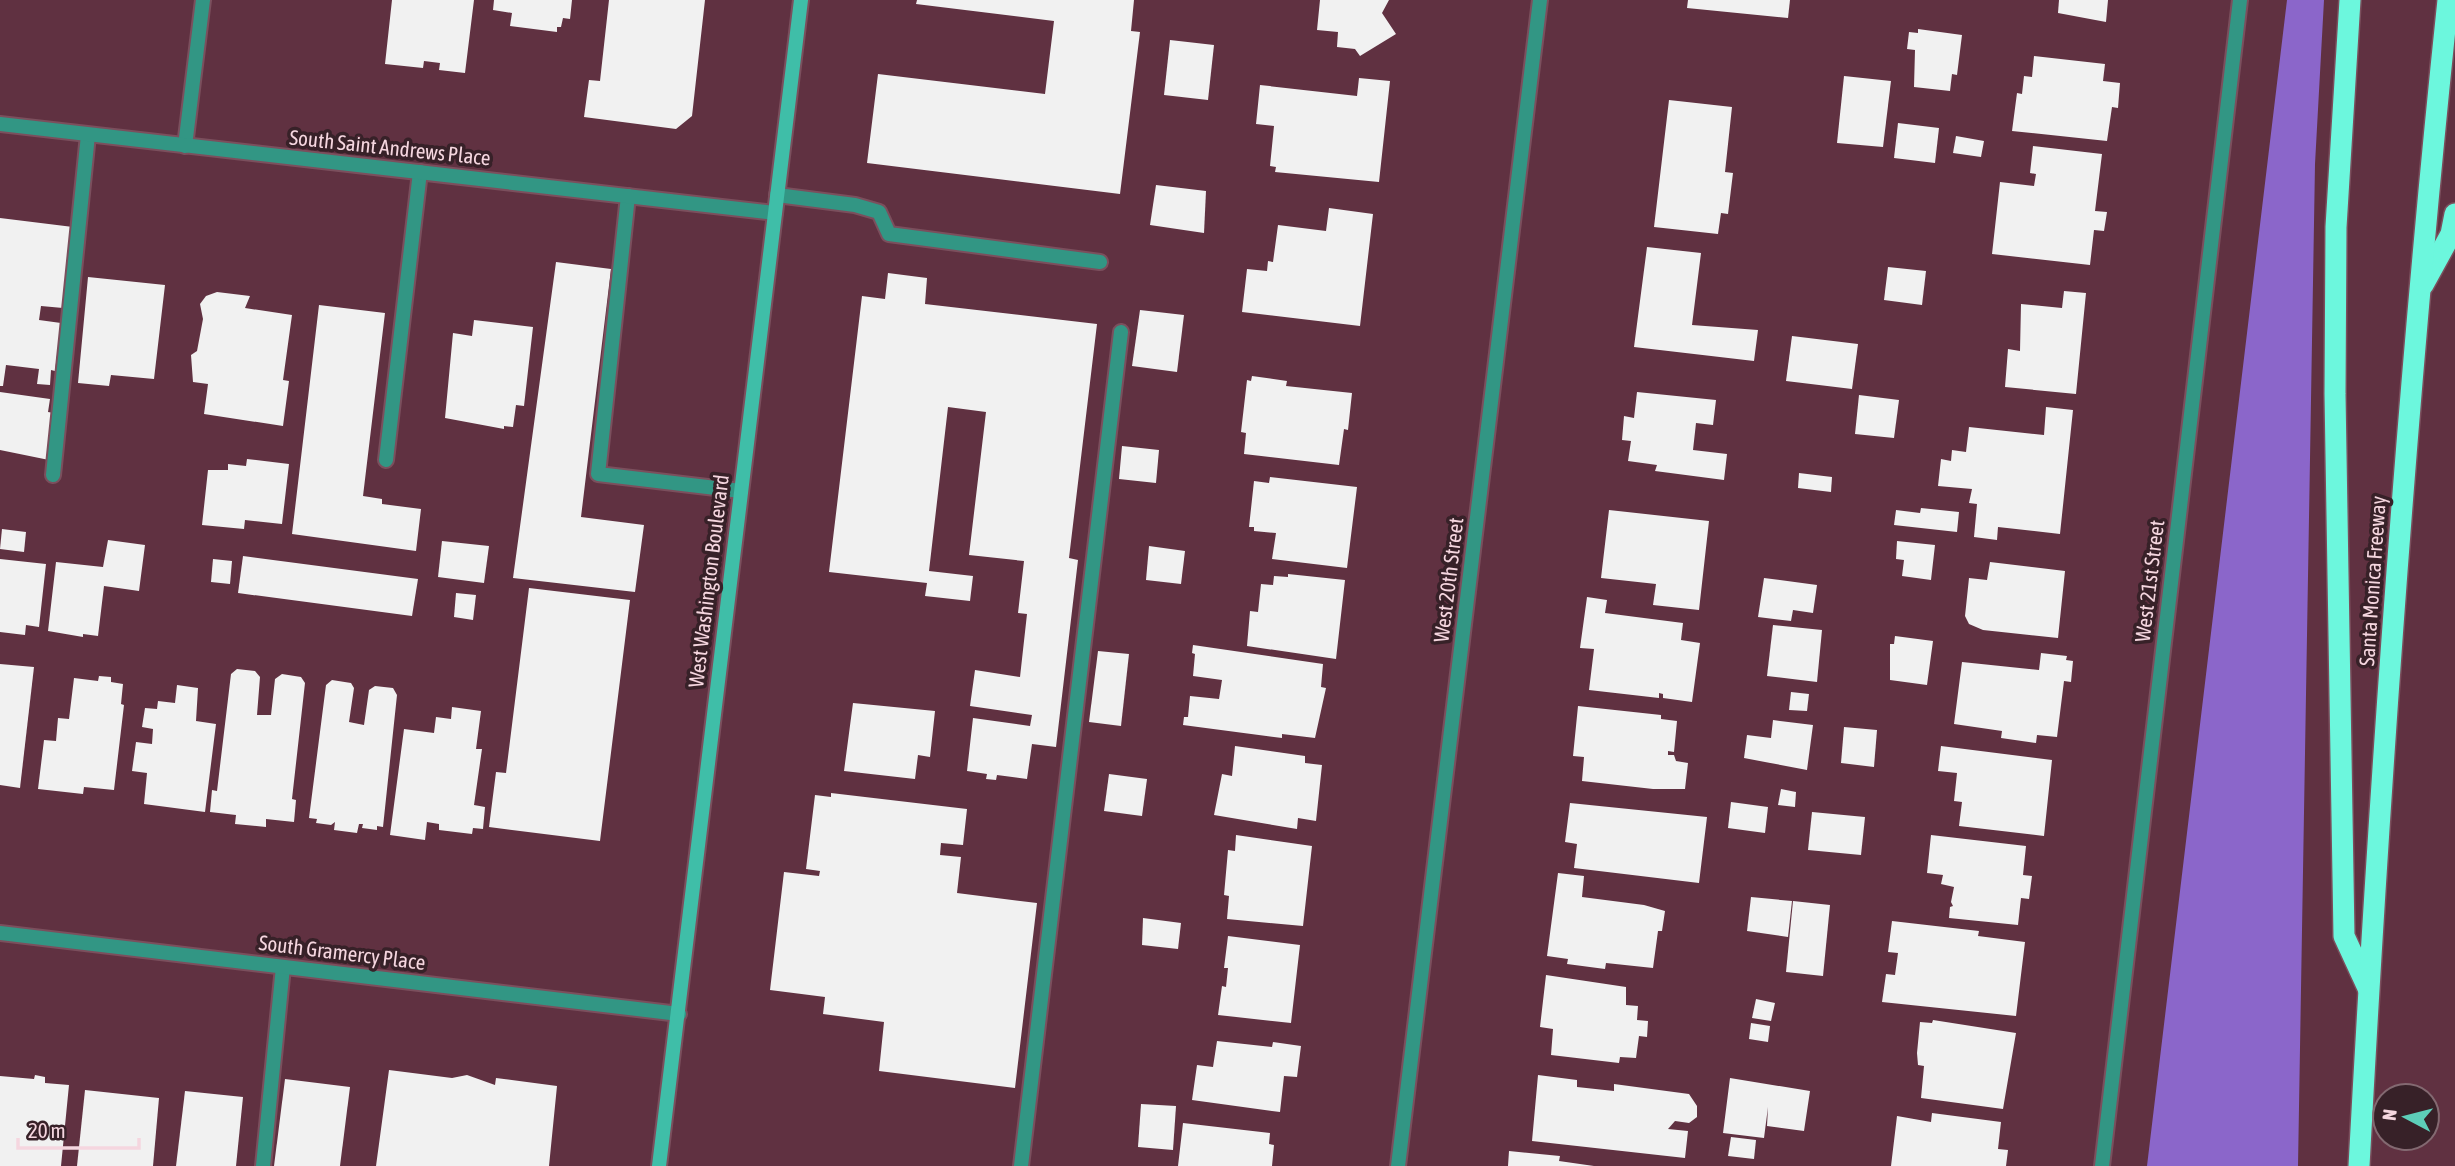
<svg xmlns="http://www.w3.org/2000/svg" width="2455" height="1166" viewBox="0 0 2455 1166" font-family="'Asap Condensed',sans-serif">
<rect width="100%" height="100%" fill="#603141"/>
<polygon fill="#8b66ca" points="2287,0 2324,0 2315,164 2298,1166 2147,1166"/>
<g fill="#f1f1f1">
<polygon points="392,0 474,0 465,73 439,70 440,63 424,61 423,68 385,64"/>
<polygon points="494,0 572,0 570,19 563,18 561,27 557,27 557,32 510,26 512,13 493,10"/>
<polygon points="609,0 705,0 692,116 676,129 584,117 589,80 600,81"/>
<polygon points="917,0 1134,0 1131,31 1140,32 1120,194 867,163 878,74 1045,94 1054,21 916,4"/>
<polygon points="1320,0 1389,0 1382,13 1396,34 1360,56 1355,49 1337,47 1338,32 1317,30"/>
<polygon points="1688,0 1790,0 1788,18 1687,8"/>
<polygon points="2059,0 2108,0 2106,22 2058,13"/>
<polygon points="1918,29 1962,35 1957,75 1952,74 1950,91 1914,87 1915,50 1907,49 1909,32 1918,33"/>
<polygon points="1170,40 1214,45 1208,100 1164,95"/>
<polygon points="2034,56 2105,64 2103,81 2120,83 2118,108 2112,107 2107,141 2012,131 2017,93 2022,94 2024,76 2032,77"/>
<polygon points="1844,76 1891,81 1883,147 1837,143"/>
<polygon points="1359,78 1390,81 1379,182 1275,172 1276,167 1270,166 1274,126 1256,124 1260,85 1357,96"/>
<polygon points="1669,100 1732,107 1725,172 1733,173 1728,214 1721,213 1718,234 1654,227"/>
<polygon points="1898,123 1939,128 1935,163 1894,158"/>
<polygon points="1956,136 1984,141 1981,157 1953,153"/>
<polygon points="2033,146 2102,154 2095,211 2107,212 2104,231 2094,230 2090,265 1992,254 2000,182 2034,186 2036,174 2030,173"/>
<polygon points="1156,185 1206,191 1204,233 1150,225"/>
<polygon points="1329,208 1373,214 1360,326 1242,312 1247,269 1267,271 1268,261 1273,262 1278,225 1326,231"/>
<polygon points="0,218 73,227 63,308 41,306 39,320 61,323 55,371 51,370 50,385 37,384 39,369 6,365 3,386 0,386"/>
<polygon points="1647,247 1701,253 1692,325 1758,330 1754,361 1634,347"/>
<polygon points="556,262 611,269 581,517 644,525 635,592 513,578"/>
<polygon points="1888,267 1926,271 1922,305 1884,300"/>
<polygon points="888,273 927,278 925,304 1097,324 1069,558 1078,560 1056,747 1032,744 1027,779 997,775 996,780 986,779 987,774 967,771 973,718 1030,726 1032,715 970,706 975,670 1020,677 1027,614 1018,613 1024,561 969,555 986,412 948,407 929,571 973,576 970,601 925,596 927,583 829,572 862,296 885,299"/>
<polygon points="88,277 165,285 154,379 111,375 109,386 78,383"/>
<polygon points="2064,291 2086,293 2076,394 2005,387 2008,349 2020,351 2021,304 2062,308"/>
<polygon points="217,292 250,296 245,308 292,315 283,380 289,381 283,426 204,414 208,384 193,382 191,355 197,351 203,319 200,304 206,296"/>
<polygon points="319,305 385,313 363,496 382,499 382,504 421,509 416,551 292,534"/>
<polygon points="1140,310 1184,315 1177,372 1132,366"/>
<polygon points="474,320 533,327 524,406 516,405 513,427 504,426 504,429 445,418 453,333 472,336"/>
<polygon points="1792,336 1858,344 1852,389 1786,381"/>
<polygon points="1252,376 1287,381 1286,386 1352,393 1348,430 1344,429 1339,465 1244,454 1246,433 1241,432 1247,380 1251,381"/>
<polygon points="0,392 50,399 48,412 54,413 49,460 0,450"/>
<polygon points="1637,392 1716,400 1713,425 1696,423 1693,450 1727,454 1724,480 1655,471 1657,465 1628,461 1631,441 1622,440 1624,416 1634,418"/>
<polygon points="1859,395 1899,400 1894,438 1855,434"/>
<polygon points="2046,407 2073,410 2060,534 1998,527 1997,540 1974,537 1977,504 1969,503 1972,489 1938,486 1941,459 1951,461 1952,450 1966,452 1969,427 2044,435"/>
<polygon points="1122,446 1159,450 1156,483 1119,479"/>
<polygon points="247,459 289,464 282,524 245,520 244,529 202,525 208,470 228,470 228,464 246,466"/>
<polygon points="1799,473 1832,477 1831,492 1798,488"/>
<polygon points="1270,477 1357,487 1347,568 1272,559 1276,533 1254,531 1254,527 1249,527 1254,481 1269,483"/>
<polygon points="1921,508 1959,512 1957,532 1894,525 1896,510 1920,513"/>
<polygon points="1609,510 1709,521 1699,610 1653,605 1656,584 1601,578"/>
<polygon points="2,529 26,532 24,552 0,549"/>
<polygon points="108,540 145,545 139,591 104,586 98,636 83,634 83,637 48,631 56,562 103,567"/>
<polygon points="442,541 489,546 484,583 438,577"/>
<polygon points="1897,541 1935,545 1931,580 1902,576 1904,560 1896,559"/>
<polygon points="1149,546 1185,551 1181,584 1146,580"/>
<polygon points="243,556 418,579 412,616 238,593"/>
<polygon points="0,559 46,564 39,627 26,625 25,635 0,632"/>
<polygon points="213,559 232,561 230,584 211,582"/>
<polygon points="1990,562 2065,571 2058,638 1983,630 1969,624 1965,616 1969,578 1987,580"/>
<polygon points="1288,574 1345,580 1336,659 1247,646 1250,611 1258,612 1261,584 1273,585 1274,576 1288,577"/>
<polygon points="1764,578 1817,585 1813,613 1793,610 1791,621 1758,617"/>
<polygon points="529,588 630,600 600,841 489,827 496,772 506,773"/>
<polygon points="456,593 476,595 473,620 454,617"/>
<polygon points="1587,597 1607,600 1605,613 1683,623 1681,640 1700,643 1692,702 1663,698 1663,694 1659,693 1659,698 1589,690 1594,649 1580,648"/>
<polygon points="1773,625 1822,630 1817,682 1767,676"/>
<polygon points="1895,636 1933,641 1927,685 1890,680 1890,644 1894,644"/>
<polygon points="1193,645 1323,664 1321,687 1326,688 1315,738 1282,734 1282,738 1183,725 1184,717 1188,717 1190,696 1219,699 1222,680 1193,676 1195,654 1192,653"/>
<polygon points="1098,651 1129,654 1121,726 1089,722"/>
<polygon points="2041,653 2067,656 2066,660 2073,661 2071,682 2064,681 2057,737 2037,735 2036,743 2001,738 2002,731 1954,724 1962,662 2039,670"/>
<polygon points="0,664 34,667 20,788 0,785"/>
<polygon points="237,669 255,671 260,677 257,715 271,715 275,679 282,674 301,677 305,683 292,799 296,800 294,822 266,819 266,827 235,824 236,815 210,812 212,790 217,791 231,674"/>
<polygon points="99,676 111,677 111,682 123,684 121,704 124,705 114,790 84,787 83,794 38,789 44,740 56,741 58,718 69,719 74,678 98,681"/>
<polygon points="332,680 351,683 354,688 349,722 364,725 369,690 375,686 393,688 397,695 383,827 377,826 377,830 362,828 363,824 359,824 357,833 334,830 335,822 331,825 316,823 317,819 309,818 326,685"/>
<polygon points="177,685 198,688 196,721 216,724 205,812 144,804 147,773 132,771 136,742 152,744 153,729 142,727 145,708 157,709 158,701 175,703"/>
<polygon points="1791,692 1809,694 1807,711 1789,710"/>
<polygon points="853,703 935,711 930,757 918,755 915,779 844,771"/>
<polygon points="1578,706 1661,715 1661,719 1677,721 1674,752 1668,751 1668,755 1674,755 1676,761 1688,763 1685,789 1653,789 1582,781 1584,757 1573,756"/>
<polygon points="452,707 481,711 476,749 482,749 474,805 485,807 483,829 473,828 472,834 439,830 439,824 427,822 425,840 390,835 404,729 434,733 436,717 451,719"/>
<polygon points="1773,720 1813,725 1807,770 1744,758 1747,735 1771,738"/>
<polygon points="1844,727 1877,730 1874,767 1841,763"/>
<polygon points="1235,746 1305,756 1305,763 1322,765 1316,821 1298,818 1297,829 1214,815 1222,774 1232,776"/>
<polygon points="1941,746 2052,760 2044,836 1959,826 1962,802 1954,801 1957,773 1938,771"/>
<polygon points="1109,774 1147,779 1142,816 1104,811"/>
<polygon points="1781,789 1796,792 1795,807 1778,805"/>
<polygon points="831,793 967,809 963,845 941,843 940,855 961,857 957,893 1037,903 1015,1088 879,1071 884,1022 823,1014 825,997 770,990 784,872 819,876 820,871 806,869 815,795 831,797"/>
<polygon points="1731,802 1768,807 1765,833 1728,828"/>
<polygon points="1570,803 1707,817 1699,883 1574,868 1577,844 1565,842"/>
<polygon points="1812,812 1865,817 1861,855 1808,850"/>
<polygon points="1236,835 1312,846 1303,926 1227,919 1229,896 1224,895 1228,850 1235,851"/>
<polygon points="1931,835 2026,846 2023,875 2032,876 2029,899 2021,898 2018,925 1949,918 1950,907 1953,906 1951,902 1954,887 1941,884 1943,875 1927,873"/>
<polygon points="1558,873 1584,876 1582,897 1644,905 1665,911 1662,931 1658,931 1653,968 1606,963 1605,969 1567,964 1568,959 1547,956"/>
<polygon points="1751,897 1792,901 1788,937 1747,931"/>
<polygon points="1793,901 1830,905 1823,976 1786,972"/>
<polygon points="1143,918 1181,923 1178,949 1142,945"/>
<polygon points="1892,921 1979,931 1978,936 2025,942 2016,1016 1882,1002 1886,974 1895,975 1898,953 1888,952"/>
<polygon points="1228,936 1300,945 1291,1023 1218,1015 1222,986 1226,987 1228,968 1224,968"/>
<polygon points="1546,975 1626,987 1626,1005 1638,1006 1637,1020 1648,1021 1647,1037 1639,1036 1636,1058 1620,1057 1619,1063 1551,1055 1553,1029 1540,1027"/>
<polygon points="1756,999 1775,1003 1771,1021 1752,1018"/>
<polygon points="1933,1020 2016,1033 2003,1109 1921,1098 1924,1066 1918,1065 1917,1053 1920,1022 1932,1023"/>
<polygon points="1751,1023 1770,1026 1768,1042 1749,1039"/>
<polygon points="1217,1041 1272,1047 1273,1042 1301,1046 1297,1077 1284,1076 1280,1112 1192,1100 1197,1065 1213,1067"/>
<polygon points="389,1070 452,1078 467,1075 495,1085 496,1078 557,1086 549,1166 376,1166"/>
<polygon points="35,1075 45,1077 45,1083 69,1085 61,1166 0,1166 0,1076 34,1079"/>
<polygon points="1538,1075 1577,1080 1577,1087 1614,1091 1614,1084 1689,1094 1697,1106 1697,1117 1689,1123 1675,1121 1668,1129 1688,1131 1685,1158 1532,1141"/>
<polygon points="1730,1078 1810,1091 1804,1131 1767,1126 1768,1107 1764,1138 1723,1133"/>
<polygon points="285,1079 350,1087 340,1166 274,1166"/>
<polygon points="85,1090 159,1098 153,1166 77,1166"/>
<polygon points="185,1091 243,1097 236,1166 176,1166"/>
<polygon points="1141,1104 1176,1106 1173,1150 1138,1147"/>
<polygon points="1932,1113 2001,1122 1998,1149 2008,1150 2006,1166 1891,1166 1897,1116 1931,1122"/>
<polygon points="1183,1123 1270,1133 1269,1144 1274,1145 1272,1166 1178,1166"/>
<polygon points="1731,1137 1756,1140 1754,1159 1728,1156"/>
<polygon points="1509,1151 1560,1156 1559,1161 1594,1166 1508,1166"/>
</g>
<g fill="none" stroke-linecap="round" stroke-linejoin="round">
<defs>
<g id="lane">
<polyline points="185,146 203,0"/>
<polyline points="777,195 855,205 879,212 889,234 1100,262"/>
<polyline points="628,196 598,474 741,491"/>
<polyline points="386,460 420,172"/>
<polyline points="53,475 88,135"/>
<polyline points="263,1166 283,967"/>
<polyline points="1021,1166 1121,332"/>
</g>
<g id="street">
<polyline points="0,124 775,213"/>
<polyline points="0,933 679,1014"/>
<polyline points="1398,1166 1540,0"/>
<polyline points="2102,1166 2240,0"/>
</g>
<polyline id="secondary" points="659,1166 801,0"/>
<g id="highway">
<polyline points="2350,0 2336,227 2335,394 2344,936 2368,988"/>
<polyline points="2423,285 2451,234 2455,214"/>
<path d="M2359,1166C2380,777 2407,388 2448,0"/>
</g>
</defs>
<use href="#lane" stroke="#7b4f5d" stroke-width="18"/>
<use href="#street" stroke="#7b4f5d" stroke-width="18"/>
<use href="#secondary" stroke="#7b4f5d" stroke-width="18"/>
<use href="#highway" stroke="#7b4f5d" stroke-width="24"/>
<use href="#lane" stroke="#329684" stroke-width="14"/>
<use href="#street" stroke="#329684" stroke-width="14"/>
<use href="#secondary" stroke="#3fbea8" stroke-width="14"/>
<use href="#highway" stroke="#6cf7dd" stroke-width="21"/>
</g>
<g text-anchor="middle" stroke-width="7" stroke-linejoin="round" paint-order="stroke">
<g font-size="21" fill="#f5d6df" stroke="#372128">
<text transform="translate(390 148) rotate(6)" y="7">South Saint Andrews Place</text>
<text transform="translate(1449 580) rotate(-83)" y="7">West 20th Street</text>
<text transform="translate(709 581) rotate(-83)" y="7">West Washington Boulevard</text>
<text transform="translate(2150 581) rotate(-83)" y="7">West 21st Street</text>
<text transform="translate(2373 581) rotate(-86)" y="7">Santa Monica Freeway</text>
<text transform="translate(342 953) rotate(7)" y="7">South Gramercy Place</text>
</g>
</g>
<g transform="translate(2406 1117) rotate(277)"><circle r="33" fill="#372128" stroke="#836971" stroke-width="2"/>
<path d="M0-5L12 26L0 18L-12 26Z" fill="#5dceb9"/>
<text y="-10" font-size="19" font-weight="bold" text-anchor="middle" fill="#f5d6df">N</text>
</g>
<path d="M18 1138v10h121v-10" fill="none" stroke="#f5d6df" stroke-width="3.5"/>
<text x="28" y="1138" font-size="21" fill="#f5d6df" stroke="#372128" stroke-width="5" paint-order="stroke">20 m</text>
</svg>
